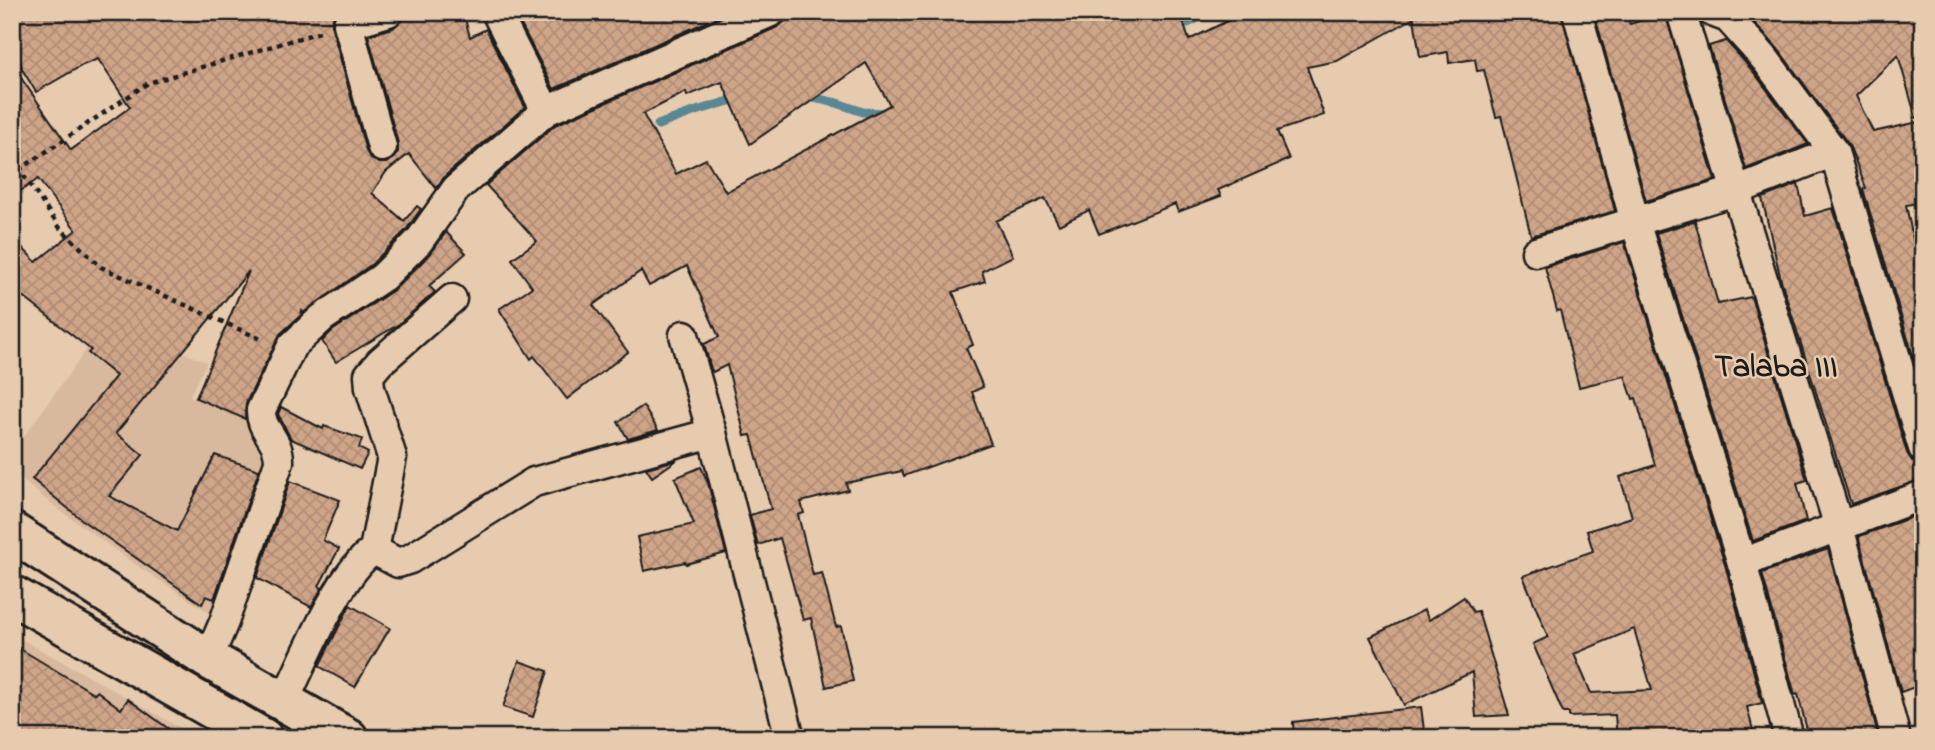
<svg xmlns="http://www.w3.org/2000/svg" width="1935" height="750" viewBox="0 0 1935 750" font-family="'Indie Flower',sans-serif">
<defs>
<pattern id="building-cross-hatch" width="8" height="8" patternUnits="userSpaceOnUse" patternTransform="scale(1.75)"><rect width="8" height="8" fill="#cfa588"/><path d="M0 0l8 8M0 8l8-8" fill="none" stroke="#b18d75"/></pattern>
</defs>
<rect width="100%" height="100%" fill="#e7cbae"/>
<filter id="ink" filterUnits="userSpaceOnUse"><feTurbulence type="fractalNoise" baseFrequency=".0143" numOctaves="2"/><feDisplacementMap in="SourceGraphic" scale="14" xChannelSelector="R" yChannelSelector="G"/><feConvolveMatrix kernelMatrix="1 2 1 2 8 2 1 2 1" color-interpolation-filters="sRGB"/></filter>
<g filter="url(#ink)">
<g fill="#d8b99e">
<polygon points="117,307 181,352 207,362 190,396 254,424 274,449 216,617 136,565 54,506 12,472 12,453"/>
<polygon points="12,634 92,678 198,738 12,738"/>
</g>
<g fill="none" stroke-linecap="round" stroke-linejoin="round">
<g stroke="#5a8794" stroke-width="9">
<polyline points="1175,29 1211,12"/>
<polyline points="805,96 837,103 863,112 887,113"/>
<polyline points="658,125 693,112 739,98"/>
</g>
</g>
<g fill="url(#building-cross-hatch)" stroke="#1c1c1c" stroke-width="2" fill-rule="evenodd">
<polygon points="12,12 336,12 332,19 332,28 366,151 371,159 379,163 386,163 393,159 398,152 398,143 368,35 393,28 402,20 430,12 463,12 470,37 486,29 525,107 445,176 436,188 409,154 386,172 372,193 404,221 417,206 421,209 406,230 372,264 303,313 302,311 300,316 280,334 246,403 245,419 196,398 249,271 116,433 143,455 109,496 177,531 215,455 259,470 214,599 206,596 202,604 86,523 32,479 116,376 88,353 91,350 12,288 12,237 36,262 76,230 38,179 12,197 12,65 71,150 130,107 98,59 83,65 36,92 22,69 12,29"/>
<polygon points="517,12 729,12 554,89 515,13"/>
<path d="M787,12H1180L1189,40L1245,12H1561L1615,211L1531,236L1501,116L1496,117L1484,70L1477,71L1475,59L1449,63L1448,52L1420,57L1414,18L1337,61L1307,67L1324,115L1277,131L1289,159L1218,190L1221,196L1178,212L1175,204L1099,234L1089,210L1059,225L1045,198L996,221L1013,256L982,271L985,281L953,292L973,345L966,348L983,387L972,392L991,444L904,476L902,471L846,483L848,490L801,502L804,513L798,515L813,575L822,573L836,627L841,626L853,681L826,687L811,618L803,620L780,538L758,545L750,515L771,509L751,435L745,436L727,365L713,372L711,369L704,344L719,337L687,266L649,286L641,271L593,305L628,352L567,399L534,356L531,359L499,309L532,287L512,259L537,241L486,185L555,125L778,27L785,21ZM866,63L890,105L726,192L706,159L676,174L643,114L686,92L687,96L722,82L750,144Z"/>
<polygon points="1594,12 1626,12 1630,24 1665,13 1715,180 1646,201"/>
<polygon points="1745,12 1923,12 1923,117 1916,118 1898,55 1856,96 1873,132 1923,121 1923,144 1914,146 1923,202 1906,205 1918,263 1914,264 1923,292 1923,389 1863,189 1866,188 1849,145 1778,49"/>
<polygon points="1726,41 1752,70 1808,144 1746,169 1709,46"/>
<polygon points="1798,184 1805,216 1833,208 1907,453 1912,461 1923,464 1923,479 1851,504 1781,280 1762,198"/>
<polygon points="1695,221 1718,304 1751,297 1807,480 1797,483 1806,521 1753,541 1656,233"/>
<polygon points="446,232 466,253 429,286 435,292 399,324 336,362 322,341 332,331 395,289 431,253"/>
<path d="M1624,242L1726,568L1762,703L1747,707L1755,738H1665L1664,735L1617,738L1615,715L1569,717V713H1563L1533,644L1548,637L1523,576L1593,551L1587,531L1632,517L1620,477L1655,465L1636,398L1633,399L1625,376L1579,387L1560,310L1557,311L1545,267ZM1634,629L1652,690L1591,693L1574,654Z"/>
<polygon points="643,406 658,430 628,439 618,422"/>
<polygon points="281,407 323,429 324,426 362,439 359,448 368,453 360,469 291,439 278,414"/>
<polygon points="677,460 652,477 646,468"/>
<polygon points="701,467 708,483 726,553 686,564 685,562 644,571 637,537 694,524 675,478"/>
<polygon points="290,481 340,500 323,540 339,549 319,586 322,588 311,607 257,578"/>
<polygon points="1923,513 1923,684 1901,692 1859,539 1860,536"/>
<polygon points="1828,549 1879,738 1809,738 1798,694 1795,695 1762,573"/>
<polygon points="1464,597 1473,612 1478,611 1509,715 1476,717 1472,672 1404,705 1370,637 1424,610 1429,620"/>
<polygon points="350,605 390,628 355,687 319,666"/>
<polygon points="12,644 95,694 97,691 121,709 128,699 181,738 26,738 12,729"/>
<polygon points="519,661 548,671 533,717 503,707"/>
<polygon points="1421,707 1425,738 1294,738 1293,722"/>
</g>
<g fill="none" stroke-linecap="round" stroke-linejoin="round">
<defs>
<g id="minor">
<polyline points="496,12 546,111 771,12"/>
<polyline points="1577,12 1635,222 1742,563 1789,738"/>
<polyline points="1681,12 1839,527 1896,738"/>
<polyline points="1712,12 1728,18 1765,59 1834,152 1923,448"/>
<polyline points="382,147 348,24 388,12"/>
<polyline points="1536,252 1735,191 1834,152"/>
<polyline points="684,335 712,433 790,738"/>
<polyline points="374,550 392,457 370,388 369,375 380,362 452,299"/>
<polyline points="1742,563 1923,495"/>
<path d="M208,659L224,622L279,462C280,439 260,431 261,410L292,346L322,318L383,277L419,241L456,189L546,111"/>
<path d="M283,704C302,665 339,572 374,550L398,563L410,559L534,482L712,433"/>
</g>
<g id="highway">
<polyline points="12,532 208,659 348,738"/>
<polyline points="12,595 263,738"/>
</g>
</defs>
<use href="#minor" stroke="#1c1c1c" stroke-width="33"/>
<use href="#highway" stroke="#1c1c1c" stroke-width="44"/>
<g stroke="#1c1c1c" stroke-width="4.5" stroke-dasharray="5 5" stroke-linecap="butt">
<polyline points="12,159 60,228 101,267 263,340"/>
<polyline points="19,170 148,83 320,32"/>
</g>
<use href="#minor" stroke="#e7cbae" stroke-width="28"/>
<use href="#highway" stroke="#e7cbae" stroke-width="38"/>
</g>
</g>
<g text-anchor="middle" stroke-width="5" stroke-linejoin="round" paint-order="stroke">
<g font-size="32" font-weight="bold" fill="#1c1c1c" stroke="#e7cbae">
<text x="1776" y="376">Talaba III</text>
</g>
</g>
<rect width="1935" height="750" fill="none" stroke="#e7cbae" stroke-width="42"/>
<rect x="21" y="21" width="1893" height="708" fill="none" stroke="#1c1c1c" stroke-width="2.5" filter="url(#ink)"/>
</svg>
